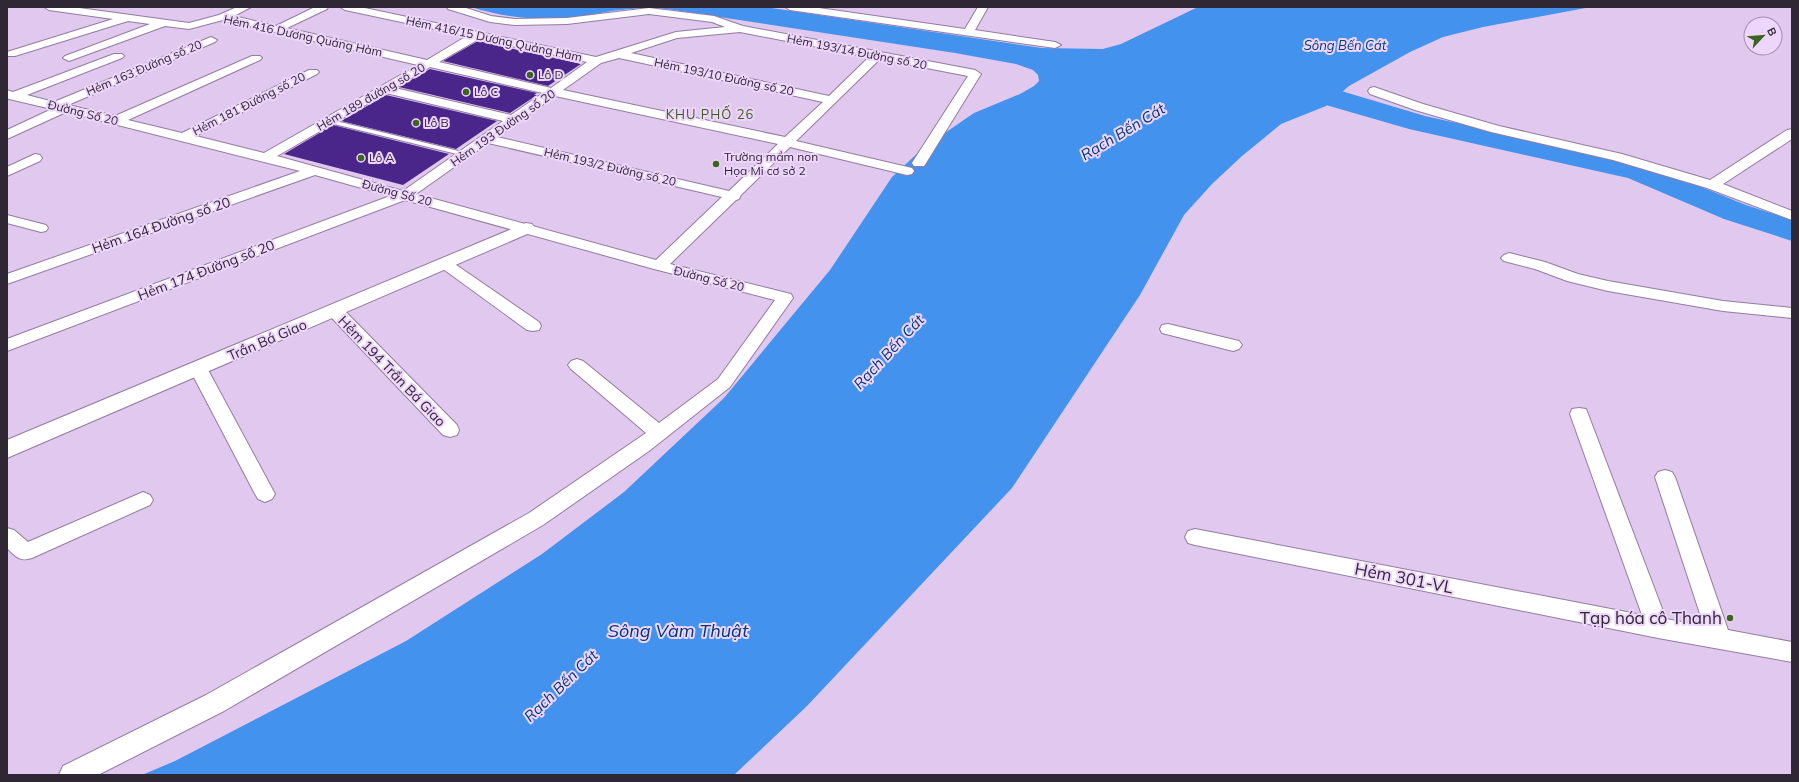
<svg xmlns="http://www.w3.org/2000/svg" width="1799" height="782" viewBox="0 0 1799 782" font-family="Mulish,sans-serif">
<rect width="100%" height="100%" fill="#e1c8ee"/>
<path fill="#4393ee" d="M471,7H765L1042,48L1103,49L1121,44L1198,7H1591L1483,27L1443,37L1410,52L1349,86L1326,106L1281,124L1242,156L1212,184L1184,215L1140,295L1012,488L807,706L734,775H142L175,761L406,641L542,554L624,492L724,398L830,270L892,177L923,148L974,113L1020,94L1034,86L1039,81L1038,75L1033,70L1016,64L955,53L667,9C651,8 636,8 620,10C605,11 590,16 575,17C539,21 506,18 471,7Z"/>
<g fill="none" stroke-linecap="round" stroke-linejoin="round">
<polygon fill="#4393ee" fill-rule="evenodd" points="1283,76 1338,90 1425,116 1647,165 1746,205 1792,220 1792,241 1724,219 1628,178 1409,129 1274,90 1270,84 1274,78"/>
</g>
<g fill="#4a268b">
<polygon points="478,41 581,64 548,86 443,61"/>
<polygon points="430,69 537,93 534,95 537,95 510,113 399,87"/>
<polygon points="386,95 497,121 456,149 341,121"/>
<polygon points="333,125 449,154 403,185 284,154"/>
</g>
<g fill="none" stroke-linecap="round" stroke-linejoin="round">
<defs>
<polygon id="lane" points="328,119 467,153 468,154 465,156 326,122 326,120"/>
<g id="street">
<path d="M44,7H72L189,23L219,15L237,7H251L234,16L276,26L315,7H328L327,9L287,28L427,60L467,36L345,10L340,7H360L596,57L676,32L725,27L712,22L649,14L567,24L515,25L490,22L448,9L447,7H463L491,16L515,19L567,18L649,8L714,16L743,26L975,70L981,74L926,163L924,166H914L912,163L968,76L880,59L796,141L912,168L914,171L912,174L907,175L790,147L741,195L739,199L736,200L670,264L791,294L793,298L730,387L649,451L543,525L224,711L98,775H59L63,766L206,695L529,513L646,433L571,369L568,365L571,361L577,359L583,361L659,423L718,379L775,300L654,269L405,200L7,351V339L390,196L315,175L7,284V274L300,171L66,112L7,139V130L52,109L9,99L7,98V90L13,92L114,54H122L124,56L122,58L27,95L54,102L211,37L217,40L215,42L68,105L115,116L252,56H260L262,58L260,60L128,120L182,133L309,70H317L319,72L317,74L196,136L264,153L418,65L223,20L189,29L165,26L69,61L63,58L65,56L150,24L128,21L15,56H7V52L113,19L49,10ZM740,32L869,57L829,96L631,53L677,38ZM479,39L587,62L551,88L439,62ZM619,58L823,102L785,137L563,90L601,63ZM430,67L543,93L511,115L395,88ZM386,93L503,121L403,191L277,156ZM555,96L778,144L729,191L497,137ZM488,143L722,197L656,260L416,194Z"/>
<polygon points="785,7 812,7 965,29 978,7 988,7 975,30 1055,42 1061,45 1055,48 790,10"/>
<polygon points="1374,87 1423,104 1499,126 1622,154 1710,180 1787,130 1792,129 1792,139 1723,184 1792,211 1792,220 1707,188 1613,160 1491,132 1415,110 1370,94 1368,91 1370,88"/>
<polygon points="35,154 40,155 42,158 40,161 7,176 7,167"/>
<polygon points="7,215 46,225 48,228 46,231 41,232 7,223"/>
<polygon points="1509,253 1545,262 1578,274 1608,281 1723,301 1792,308 1792,318 1723,311 1608,291 1567,281 1535,269 1504,261 1501,258 1504,255"/>
<polygon points="444,258 449,260 539,322 541,326 539,330 533,331 527,330 439,266 436,263 439,260"/>
<polygon points="335,306 341,307 457,425 459,430 457,435 450,437 443,435 329,315 327,311 329,307"/>
<polygon points="1168,324 1239,341 1242,345 1239,349 1233,351 1162,333 1160,329 1162,325"/>
<polygon points="198,362 204,364 207,368 275,494 272,499 265,502 258,499 255,494 189,368 192,364"/>
<polygon points="1579,408 1586,409 1588,414 1666,619 1704,626 1655,477 1658,472 1665,470 1672,472 1675,477 1728,630 1792,642 1792,662 1658,638 1195,545 1188,543 1185,537 1188,531 1195,529 1642,615 1570,414 1572,409"/>
<path d="M143,492L150,495L153,500L150,505L32,558C20,562 16,557 7,548V528L14,530L28,542Z"/>
</g>
<polygon id="secondary" points="526,223 532,224 535,228 532,232 7,458 7,440"/>
</defs>
<use href="#lane" stroke="#927c9f" stroke-width="2"/>
<use href="#street" stroke="#927c9f" stroke-width="2"/>
<use href="#secondary" stroke="#927c9f" stroke-width="2"/>
<use href="#lane" fill="#fff" fill-rule="evenodd"/>
<use href="#street" fill="#fff" fill-rule="evenodd"/>
<use href="#secondary" fill="#fff" fill-rule="evenodd"/>
</g>
<g fill="#3d641e" stroke="#eed5fc" stroke-width="1.5">
<circle cx="530" cy="75" r="4"/>
<circle cx="466" cy="92" r="4"/>
<circle cx="416" cy="123" r="4"/>
<circle cx="361" cy="158" r="4"/>
<circle cx="716" cy="164" r="4"/>
<circle cx="1730" cy="618" r="4"/>
</g>
<g text-anchor="middle" stroke-width="4" stroke-linejoin="round" paint-order="stroke">
<g font-size="12" fill="#302735" stroke="#eed5fc">
<text transform="translate(303 36) rotate(12)" y="4">Hẻm 416 Dương Quảng Hàm</text>
<text transform="translate(494 39) rotate(12)" y="4">Hẻm 416/15 Dương Quảng Hàm</text>
<text transform="translate(857 52) rotate(11)" y="4">Hẻm 193/14 Đường số 20</text>
<text transform="translate(144 68) rotate(-23)" y="4">Hẻm 163 Đường số 20</text>
<text transform="translate(724 77) rotate(12)" y="4">Hẻm 193/10 Đường số 20</text>
<text transform="translate(371 97) rotate(-30)" y="4">Hẻm 189 đường số 20</text>
<text transform="translate(249 104) rotate(-27)" y="4">Hẻm 181 Đường số 20</text>
<text transform="translate(83 113) rotate(14)" y="4">Đường Số 20</text>
<text transform="translate(503 128) rotate(-35)" y="4">Hẻm 193 Đường số 20</text>
<text transform="translate(610 167) rotate(13)" y="4">Hẻm 193/2 Đường số 20</text>
<text transform="translate(397 193) rotate(15)" y="4">Đường Số 20</text>
<text transform="translate(709 279) rotate(14)" y="4">Đường Số 20</text>
</g>
<g font-size="12" fill="#302735" stroke="#eed5fc" text-anchor="start">
<text x="538" y="79">Lô D</text>
<text x="474" y="96">Lô C</text>
<text x="424" y="127">Lô B</text>
<text x="724" y="161">Trường mầm non<tspan x="724" dy="14">Họa Mi cơ sở 2</tspan></text>
<text x="369" y="162">Lô A</text>
</g>
<g font-size="13" font-style="italic" fill="#003972" stroke="#eed5fc">
<text x="1345" y="50">Sông Bến Cát</text>
</g>
<g font-size="13" letter-spacing="1" fill="#3c5f20" stroke="#eed5fc">
<text x="710" y="119">KHU PHỐ 26</text>
</g>
<g font-size="14" fill="#302735" stroke="#eed5fc">
<text transform="translate(161 225) rotate(-19)" y="5">Hẻm 164 Đường số 20</text>
<text transform="translate(206 270) rotate(-21)" y="5">Hẻm 174 Đường số 20</text>
<text transform="translate(267 340) rotate(-23)" y="5">Trần Bá Giao</text>
<text transform="translate(392 371) rotate(46)" y="5">Hẻm 194 Trần Bá Giao</text>
</g>
<g font-size="15" font-style="italic" fill="#003972" stroke="#eed5fc">
<text transform="translate(1123 132) rotate(-31)" y="5">Rạch Bến Cát</text>
<text transform="translate(889 352) rotate(-47)" y="5">Rạch Bến Cát</text>
<text transform="translate(561 686) rotate(-44)" y="5">Rạch Bến Cát</text>
</g>
<g font-size="17" fill="#302735" stroke="#eed5fc">
<text transform="translate(1404 578) rotate(11)" y="6">Hẻm 301-VL</text>
</g>
<g font-size="17" fill="#302735" stroke="#eed5fc" text-anchor="end">
<text x="1722" y="624">Tạp hóa cô Thanh</text>
</g>
<g font-size="18" font-style="italic" fill="#003972" stroke="#eed5fc">
<text x="678" y="637">Sông Vàm Thuật</text>
</g>
</g>
<rect width="1799" height="782" fill="none" stroke="#302735" stroke-width="16"/>
<g transform="translate(1763 36) rotate(64)"><circle r="19" fill="#eed5fc" stroke="#a28fac"/>
<path d="M0-3L7 15L0 10L-7 15Z" fill="#3d641e"/>
<text y="-6" font-size="11" font-weight="bold" text-anchor="middle" fill="#302735">B</text>
</g>
</svg>
